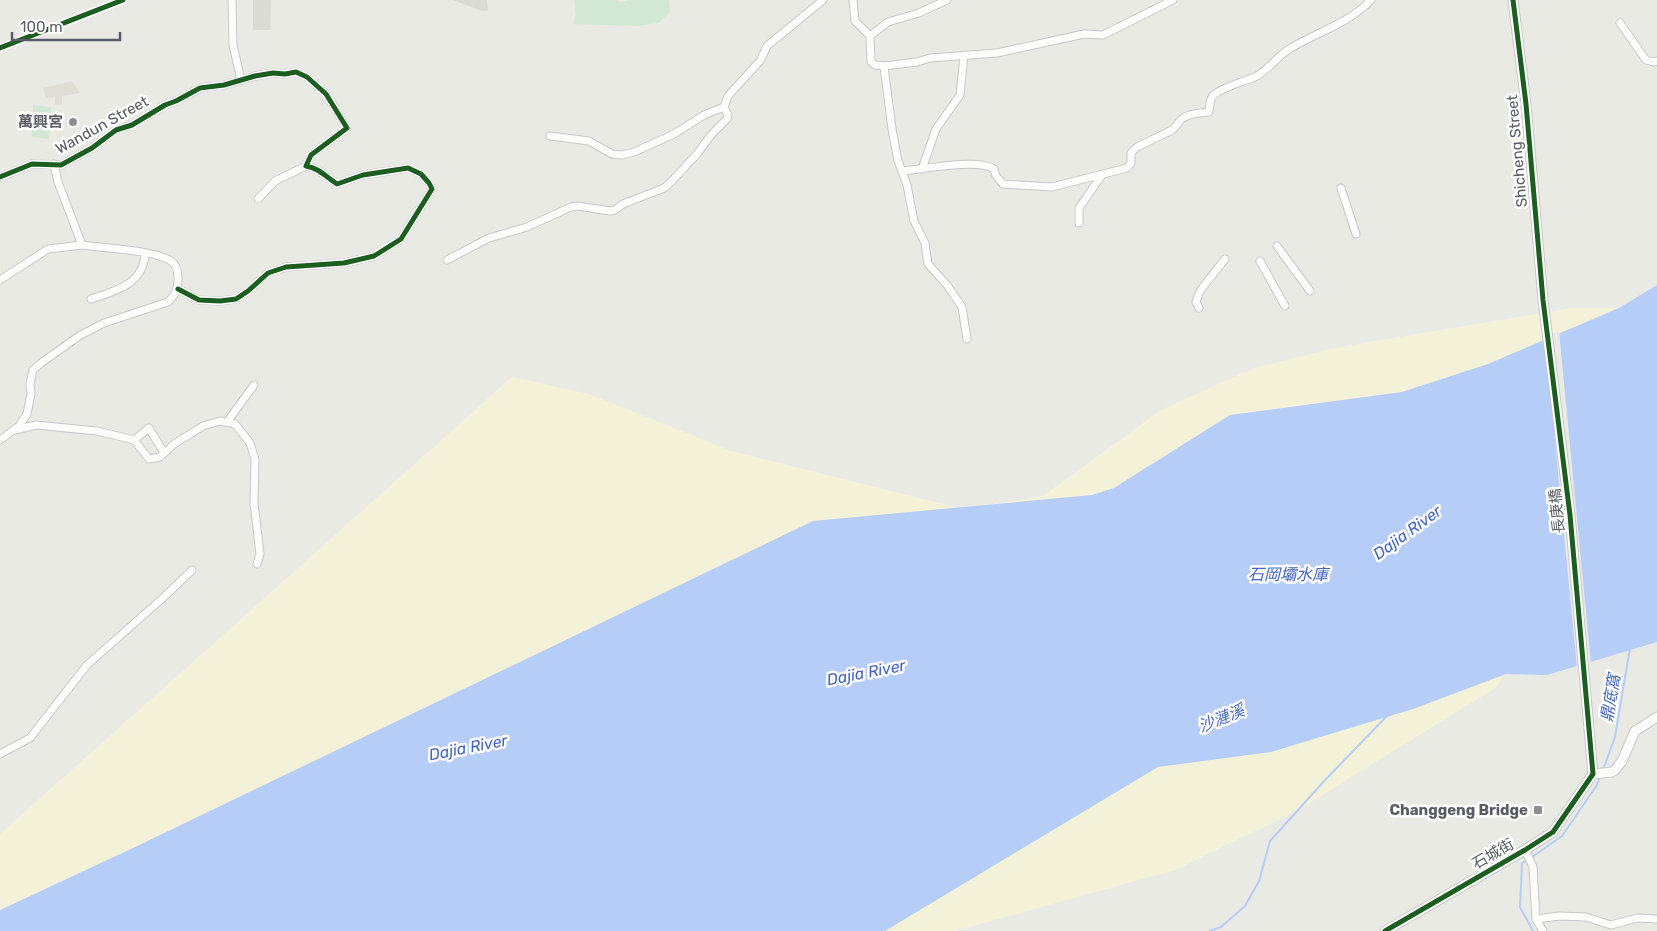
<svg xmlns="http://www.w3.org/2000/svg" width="1657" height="931" viewBox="0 0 1657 931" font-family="Rubik,'Noto Sans TC',sans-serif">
<rect width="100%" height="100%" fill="#eaeae5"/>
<g fill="#dbdbd6">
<polygon points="253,0 271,0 270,30 253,30"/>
<polygon points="453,0 487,0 488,11 482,11"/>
</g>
<polygon fill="#deded4" points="72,81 80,93 62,96 62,104 55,105 55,97 46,98 43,88"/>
<g fill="#d2e7d4">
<polygon points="574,0 616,0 622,2 629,0 669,0 670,12 658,23 638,26 573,24 576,14"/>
<polygon points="33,105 51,107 49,139 32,137"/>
</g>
<polygon fill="#f3f2d9" points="1572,308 1619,308 1488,364 1402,392 1230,415 1114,488 1092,495 1413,709 1506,674 1495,688 1298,810 1175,870 955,931 0,931 0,834 512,377 589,394 731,451 962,509 1043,496 1161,410 1254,368 1334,348"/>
<polygon fill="#b6cdf7" points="1657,285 1657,642 1547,675 1506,674 1413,709 1271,752 1158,767 885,931 0,931 0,910 133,848 813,521 1092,495 1114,488 1230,415 1402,392 1488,364 1619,308"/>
<polygon fill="#eaeae5" points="1559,331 1591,664 1577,668 1545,337"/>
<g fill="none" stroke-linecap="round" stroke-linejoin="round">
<g stroke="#b6cdf7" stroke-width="2">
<polyline points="1603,770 1615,737 1630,648"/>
<polyline points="1532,857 1562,836 1597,785 1600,776"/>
<polyline points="1528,860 1522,863 1520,907 1533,931"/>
<polyline points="1210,931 1221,927 1245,906 1259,881 1270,841 1326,779 1387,716"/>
</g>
<defs>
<g id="minor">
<polyline points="232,0 233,45 241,80"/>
<polyline points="853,0 855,21 870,36 871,62 875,65 884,66 892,129 898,161 907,185 914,221 925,243 928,264 947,285 962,307 967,339"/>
<polyline points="1620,23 1646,60 1654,62 1657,61"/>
<polyline points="870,36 888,22 919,13 947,0"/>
<polyline points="884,66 917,62 930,58 997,53 1084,34 1103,35 1173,0"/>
<polyline points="550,136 589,141 612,154 622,155 634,152 674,134 704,115 724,107"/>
<polyline points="922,169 936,129 960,95 964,55"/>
<path d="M903,171C923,169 979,158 994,169L996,176L1003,184L1052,187L1127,168L1131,163V153L1137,147L1172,130C1177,127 1178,121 1183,118C1190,113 1201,113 1209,112C1210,106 1209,98 1215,94C1225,86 1244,82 1257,76C1269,69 1277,57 1289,49C1315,33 1350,23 1371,0"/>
<path d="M0,177L32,164L61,165L92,148L116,130L132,125L165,105L176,101L200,88L224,85L255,76L273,73L285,74L296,72L307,77L326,94L347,128L311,155L306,166C319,168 326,177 337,184L363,175L408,168L421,174L429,183L432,189L401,239L374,256L344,263L286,267L268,273L248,291L236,299L220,301L199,300L178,289"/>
<polyline points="1341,188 1356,234"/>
<polyline points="258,199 275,181 306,166"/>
<polyline points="1079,223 1079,208 1102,175"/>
<polyline points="1277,246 1310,291"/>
<polyline points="447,260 489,238 527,227 571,207 578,206 610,211 615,210 623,204 664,188 670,183 697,154 711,135 727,119 728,115 724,107 728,96 760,61 767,46 823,0"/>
<polyline points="1260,261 1285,306"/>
<polyline points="0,280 48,249 82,245"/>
<path d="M91,299C116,291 144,284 145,253"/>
<polyline points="1199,308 1196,302 1200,291 1225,259"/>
<polyline points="227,422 254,385"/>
<polyline points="15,430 36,425 97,431 134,440 149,459 160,457 174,444 203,426 220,421 235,424 250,443 255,459 254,503 260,554 257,564"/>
<path d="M0,440L19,426L27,414L31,394L30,384L33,370L41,363L79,336L104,323L168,302C176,294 178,289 178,278C178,271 177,265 171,261C155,250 103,248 82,245L58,182L54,164"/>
<polyline points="134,440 149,428 164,453"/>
<polyline points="0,754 30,738 87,665 164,597 192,570"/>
<polyline points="1525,850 1533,867 1536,919 1543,931"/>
<polyline points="1536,919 1559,916 1586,917 1611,925 1637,918 1657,919"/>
</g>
<g id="tertiary">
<polyline points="1593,774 1612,772 1615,770 1622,761 1635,731 1657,717"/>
<polyline points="1385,931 1525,850 1553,832 1593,774 1570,515 1543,300 1526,104 1513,0"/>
</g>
</defs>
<use href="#minor" stroke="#c7c8c7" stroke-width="9"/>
<use href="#tertiary" stroke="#c7c8c7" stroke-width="11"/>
<use href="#minor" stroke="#fcfcfb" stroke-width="7"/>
<use href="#tertiary" stroke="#fcfcfb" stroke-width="9"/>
<defs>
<g id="cycleway">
<polyline points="0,48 123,0"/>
<path d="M0,177L32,164L61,165L92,148L116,130L132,125L165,105L176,101L200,88L224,85L255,76L273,73L285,74L296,72L307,77L326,94L347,128L311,155L306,166C319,168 326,177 337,184L363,175L408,168L421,174L429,183L432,189L401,239L374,256L344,263L286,267L268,273L248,291L236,299L220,301L199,300L178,289"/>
<polyline points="1385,931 1525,850 1553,832 1593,774 1570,515 1543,300 1526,104 1513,0"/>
</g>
</defs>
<use href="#cycleway" stroke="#fff" stroke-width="8"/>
<use href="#cycleway" stroke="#1b5e20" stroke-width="5"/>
</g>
<g fill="#8c8e90" stroke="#fff" stroke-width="2">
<circle cx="73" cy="122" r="5"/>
<rect x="1533" y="805" width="10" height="10" rx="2.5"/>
</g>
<g text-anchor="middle" stroke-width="5" stroke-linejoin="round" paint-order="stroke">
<g font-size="15" font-weight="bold" fill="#5a5c63" stroke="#fff" text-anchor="end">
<text x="63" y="127">萬興宮</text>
<text x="1528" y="815">Changgeng Bridge</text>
</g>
<g font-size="15" fill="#5a5c63" stroke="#fff">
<text transform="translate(102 125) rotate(-29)" y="5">Wandun Street</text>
<text transform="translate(1517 151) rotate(-95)" y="5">Shicheng Street</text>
<text transform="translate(1557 511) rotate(-96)" y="5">長庚橋</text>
<text transform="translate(1493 854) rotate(-30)" y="5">石城街</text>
</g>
<g font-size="16" font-style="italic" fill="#4365c2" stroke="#fff">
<text transform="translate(1407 532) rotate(-36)" y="6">Dajia River</text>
<text x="1288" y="580">石岡壩水庫</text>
<text transform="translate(866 672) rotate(-11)" y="6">Dajia River</text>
<text transform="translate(1610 698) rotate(-80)" y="6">鼎底窩</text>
<text transform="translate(1221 718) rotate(-22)" y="6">沙漣溪</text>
<text transform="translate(468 747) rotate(-11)" y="6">Dajia River</text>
</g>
</g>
<path d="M12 32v8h108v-8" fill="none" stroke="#5a5c63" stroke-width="2.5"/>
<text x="20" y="32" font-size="15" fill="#5a5c63" stroke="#ffffff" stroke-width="4" paint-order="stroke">100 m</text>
</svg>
